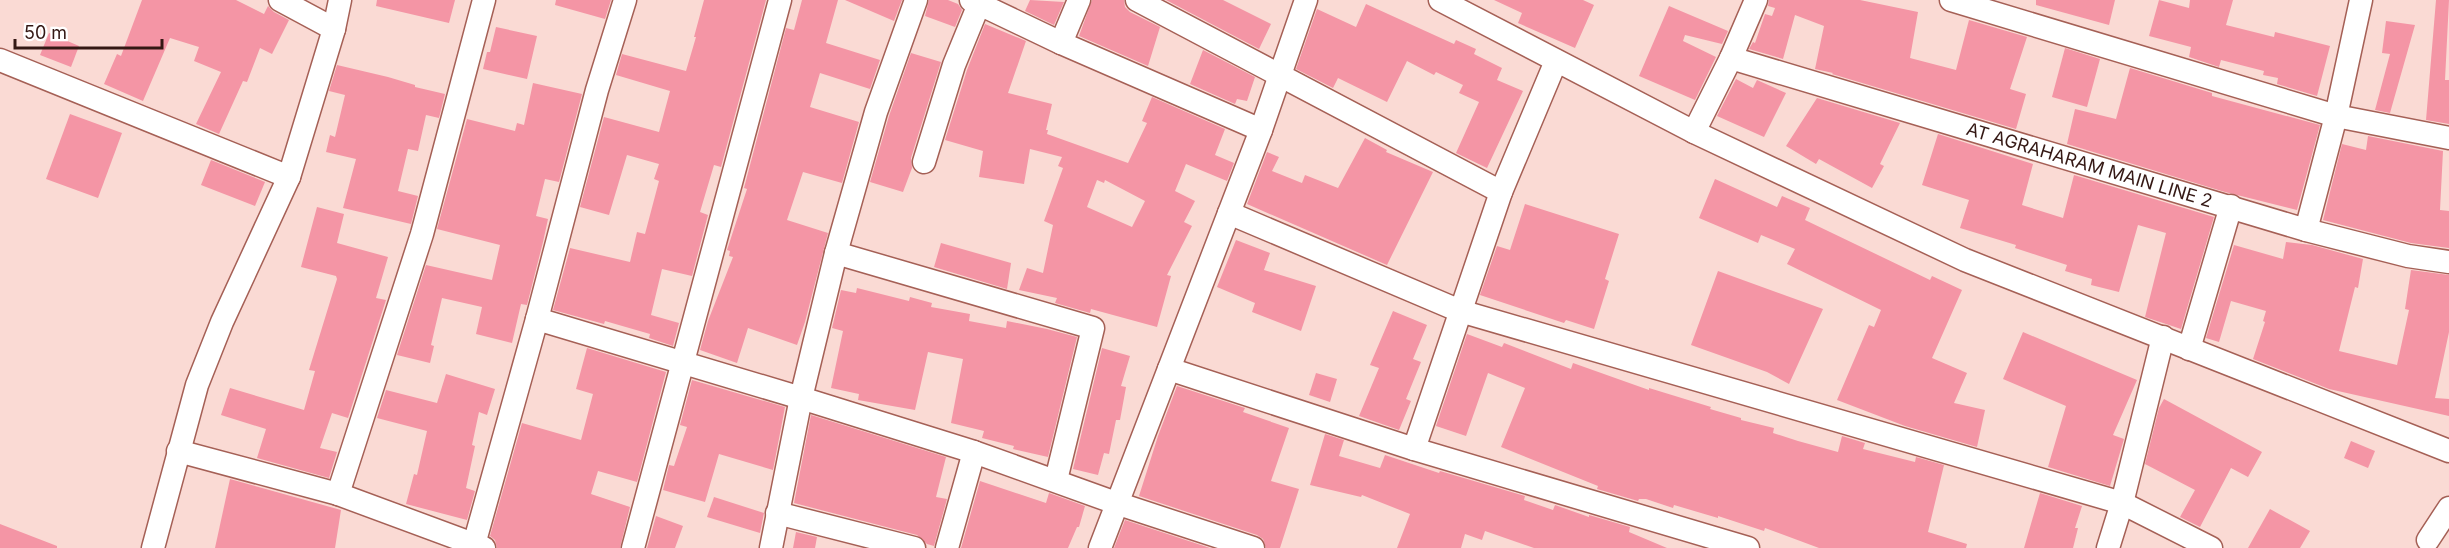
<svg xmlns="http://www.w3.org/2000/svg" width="2449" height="548" viewBox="0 0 2449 548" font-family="Inter,sans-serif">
<rect width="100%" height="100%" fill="#fadad4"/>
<g fill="#f495a5" fill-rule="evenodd">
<polygon points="142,0 236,0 264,14 268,6 274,12 289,20 272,54 260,48 247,82 243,81 219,134 196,124 221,72 194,61 199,47 170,38 143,101 104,84 117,54 121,56"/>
<polygon points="377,0 455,0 449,23 376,6"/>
<polygon points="556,0 611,0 605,19 555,5"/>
<polygon points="704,0 766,0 721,167 714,165 700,212 708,215 692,276 662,269 651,315 679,323 673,346 649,338 650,334 605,321 604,324 553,310 570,248 630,262 637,232 645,234 659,181 654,179 659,164 627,155 609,215 580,207 604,117 659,132 670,91 616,75 622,54 686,71 696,37 694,37"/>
<polygon points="802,0 838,0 826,43 880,60 870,89 820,73 810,107 859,122 842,183 803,172 787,220 828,233 805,322 797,345 748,328 737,363 700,350 708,321 733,257 729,256 730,251 727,250 747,189 744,188 786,28 794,30"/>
<polygon points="845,0 902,0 894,21"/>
<polygon points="929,0 948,0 958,4 962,10 955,27 925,16"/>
<polygon points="1030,0 1064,2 1054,25 1025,11"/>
<polygon points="1092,0 1124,0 1125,7 1130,12 1160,27 1148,66 1079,36"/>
<polygon points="1166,0 1223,0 1271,24 1259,49"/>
<polygon points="1494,0 1583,0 1594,5 1575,48 1518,23 1522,13"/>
<polygon points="1769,0 1860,0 1918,12 1910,58 1956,70 1969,20 2027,37 2010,89 2026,94 2016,129 1832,74 1833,73 1815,69 1824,26 1795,15 1783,59 1749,49 1753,42 1755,43 1765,14 1772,16 1775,8 1768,6"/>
<polygon points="2036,0 2115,0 2109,25 2036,5"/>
<polygon points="2159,0 2189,8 2190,0 2233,0 2226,25 2274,37 2275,32 2330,46 2317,96 2277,84 2278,78 2263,75 2264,71 2221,60 2219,67 2189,57 2191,47 2149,36"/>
<polygon points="2436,0 2449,0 2445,80 2449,80 2449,124 2426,120"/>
<polygon points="1366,4 1454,44 1456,40 1476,49 1474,54 1502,68 1497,80 1523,91 1487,168 1456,153 1479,102 1459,93 1463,85 1436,72 1434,75 1407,61 1387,102 1338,78 1333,88 1296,69 1317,9 1356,27"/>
<polygon points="1669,6 1728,31 1722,44 1685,35 1683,41 1716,57 1695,100 1639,76"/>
<polygon points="2386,21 2415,25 2390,113 2375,110 2390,54 2382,53"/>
<path d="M985,24L1026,41L1008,93L1052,104L1046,130H1048L1047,134L1128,163L1147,123L1142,121L1152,97L1225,129L1215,155L1234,163L1227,181L1186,164L1175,191L1195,201L1184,222L1192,226L1167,275L1171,276L1157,327L1091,309L1090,313L1055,303L1057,298L1019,290L1027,268L1043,273L1053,225L1044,221L1063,168L1058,166L1062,157L1030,149L1024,184L979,177L983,151L945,140L967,70ZM1097,180L1104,183L1105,180L1145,201L1132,227L1087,207Z"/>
<polygon points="496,27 537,36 527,79 483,69 487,52 490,52"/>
<polygon points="49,33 79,46 71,67 40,55"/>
<polygon points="2065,48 2100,59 2087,107 2052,97"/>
<polygon points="1203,50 1255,77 1247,101 1237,99 1235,104 1190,84"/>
<polygon points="911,53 941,62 911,158 912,168 903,192 870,182 889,116"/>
<polygon points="337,65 388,77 415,85 415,87 445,94 439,118 426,115 418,151 408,149 398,191 418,196 411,224 343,208 356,159 326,152 330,135 335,137 345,95 329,91"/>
<polygon points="2130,68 2212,93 2212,96 2320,125 2297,210 2225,192 2067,144 2075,109 2116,119"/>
<polygon points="1736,79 1753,88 1757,80 1786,93 1764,137 1717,116"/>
<polygon points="533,83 582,94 559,182 545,179 536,216 548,219 543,242 527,305 521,304 512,343 476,334 482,307 442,298 431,345 434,346 430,363 397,355 426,265 492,280 500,245 437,229 467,119 515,131 517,123 524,125"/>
<polygon points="1817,98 1900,123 1880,164 1884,166 1872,188 1819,159 1816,164 1786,146"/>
<polygon points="70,114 122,133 98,198 46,179"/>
<polygon points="1938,134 2033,164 2022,205 2063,218 2074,175 2214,217 2181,329 2145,317 2166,233 2138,225 2119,292 2091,285 2092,279 2065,271 2067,265 2015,248 2016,245 1960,228 1969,200 1922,185"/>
<polygon points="2368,136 2443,151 2440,210 2449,211 2449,248 2411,243 2323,220 2342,144 2366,150"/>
<polygon points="1365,138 1387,150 1386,152 1433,172 1387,265 1247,204 1267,152 1279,157 1272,171 1302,183 1305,175 1338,188"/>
<polygon points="211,160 265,182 255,206 201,185"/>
<polygon points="1715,179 1777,207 1782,196 1810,208 1805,220 1930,280 1932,276 1962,290 1932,358 1967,373 1954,403 1985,410 1977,447 1905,426 1837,400 1869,325 1874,327 1881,310 1787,264 1795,249 1761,235 1758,243 1699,218"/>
<polygon points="1525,204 1619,234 1605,279 1609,281 1594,329 1566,320 1564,323 1480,295 1497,246 1510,250"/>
<polygon points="317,207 344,214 337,243 388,257 376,298 386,300 348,418 332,413 320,448 337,452 329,478 257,458 266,429 221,415 230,388 304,410 315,371 309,370 337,279 336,276 301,267"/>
<polygon points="1236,240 1270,253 1264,270 1316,286 1301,331 1252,312 1255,303 1217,287"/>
<polygon points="2286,242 2312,245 2363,259 2358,288 2355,287 2339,351 2397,365 2409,310 2405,309 2411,270 2449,275 2449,332 2435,398 2449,399 2449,416 2329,389 2253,359 2265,322 2263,321 2266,311 2231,301 2219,342 2206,338 2234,245 2283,259"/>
<polygon points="941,243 1011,263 1007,289 934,267"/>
<polygon points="1718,271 1823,309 1789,384 1767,372 1691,345"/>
<polygon points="857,288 909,301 910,297 932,303 931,307 970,314 969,321 1006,328 1007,321 1047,329 1077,337 1048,457 1013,449 1014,446 982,438 984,431 951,423 963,359 928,352 915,410 858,400 859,394 831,388 843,331 832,328 841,290 856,293"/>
<polygon points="1393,311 1427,325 1413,359 1421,362 1406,399 1411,401 1399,430 1359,416 1379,368 1370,365"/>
<polygon points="2023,332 2137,380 2113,435 2124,439 2110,486 2048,467 2066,406 2003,379"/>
<polygon points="1467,334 1502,347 1504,343 1571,369 1573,363 1649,390 1649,388 1711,407 1710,409 1741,418 1741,420 1774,428 1773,433 1798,441 1838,452 1842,436 1865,443 1863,449 1915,462 1916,457 1944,465 1928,532 1967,544 1966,548 1819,548 1765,528 1764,531 1718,516 1718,518 1674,505 1673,508 1646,499 1639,499 1638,501 1597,489 1598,486 1501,447 1525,388 1488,373 1466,436 1436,426"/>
<polygon points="587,348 666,372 637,482 598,471 591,494 630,507 620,548 497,548 495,540 490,536 522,423 581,440 593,394 576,389"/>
<polygon points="1102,348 1130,356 1121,386 1126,387 1120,420 1116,420 1109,454 1104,453 1098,475 1073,469"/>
<polygon points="1316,373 1337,379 1330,402 1309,395"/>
<polygon points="446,374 495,389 487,415 479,412 472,445 475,446 466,488 475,491 467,520 406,504 414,474 417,475 427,431 377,418 386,390 437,403"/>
<polygon points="692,380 785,407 773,470 719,454 705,502 663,490 669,465 674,466 687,427 680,425"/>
<polygon points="1177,386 1245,408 1243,412 1289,428 1271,481 1299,489 1280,548 1266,548 1263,539 1257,535 1139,496 1158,436"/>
<polygon points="2164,399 2262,452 2248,477 2231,468 2200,527 2180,517 2195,490 2145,464 2159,408"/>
<polygon points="811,415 946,457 936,497 947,499 934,546 927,544 917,535 794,503"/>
<polygon points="1325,434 1344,440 1339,456 1380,468 1385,455 1439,473 1440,471 1525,496 1524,500 1553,510 1555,505 1589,517 1589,515 1630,527 1629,532 1667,548 1534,548 1485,531 1482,540 1465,534 1461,548 1397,548 1410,514 1362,495 1361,497 1310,485"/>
<polygon points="2351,441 2375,451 2368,468 2344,458"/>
<polygon points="230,479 341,510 335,548 215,548"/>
<polygon points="980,481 1046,503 1049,493 1085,506 1079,527 1077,527 1068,548 961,548"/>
<polygon points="2040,493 2082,506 2075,528 2078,528 2073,548 2024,548"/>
<polygon points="714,497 764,513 760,533 707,517"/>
<polygon points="2270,509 2310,531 2300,548 2248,548"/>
<polygon points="656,516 683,526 675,548 647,548"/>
<polygon points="1125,520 1210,548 1114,548"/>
<polygon points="0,524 57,546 57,548 0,548"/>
<polygon points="796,532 817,537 815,548 793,548"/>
</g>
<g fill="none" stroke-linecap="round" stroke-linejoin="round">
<defs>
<g id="street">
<polyline points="280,0 334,29"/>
<polyline points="971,0 1061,43 1261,130"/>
<polyline points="1137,0 1501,192"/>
<polyline points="1440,0 1694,132 1965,260 2449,451"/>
<polyline points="1951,0 2336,116 2449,138"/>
<polyline points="1061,43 1079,0"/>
<path id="s1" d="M1731,58L2306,230L2408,256L2449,262"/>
<polyline points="0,60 289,177"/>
<polyline points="1694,132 1731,58 1756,0"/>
<polyline points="924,162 954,65 979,4"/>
<polyline points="1229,213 1460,311 2122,503 2211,548"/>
<polyline points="2306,230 2336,116 2361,0"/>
<polyline points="836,253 1093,328 1056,480"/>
<polyline points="537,319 801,398 974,452 1116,503 1253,548"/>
<polyline points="2189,349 2231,206"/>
<polyline points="1169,369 1414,449 1748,548"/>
<polyline points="1414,449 1501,192 1556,61"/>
<polyline points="178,451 338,494 484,548"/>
<polyline points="338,494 422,234 484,0"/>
<polyline points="777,513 914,548"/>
<polyline points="2428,540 2449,508"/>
<polyline points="153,548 197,385 222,322 289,177 334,29 340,0"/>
<polyline points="473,548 537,319 597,90 625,0"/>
<polyline points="633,548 780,0"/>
<polyline points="771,548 801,398 836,253 876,112 916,0"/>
<polyline points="947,548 974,452"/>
<polyline points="1100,548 1261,130 1306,0"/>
<polyline points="2108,548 2122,503 2163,337"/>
</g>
</defs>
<use href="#street" stroke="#a56056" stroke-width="25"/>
<use href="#street" stroke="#fff" stroke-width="22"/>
</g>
<g text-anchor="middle" stroke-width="5" stroke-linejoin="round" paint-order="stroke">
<g font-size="18" fill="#341814" stroke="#fff">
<text dy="6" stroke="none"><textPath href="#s1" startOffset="374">AT AGRAHARAM MAIN LINE 2</textPath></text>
</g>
</g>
<path d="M15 39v9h147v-9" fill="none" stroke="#341814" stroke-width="3"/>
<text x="24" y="39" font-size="18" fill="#341814" stroke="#ffffff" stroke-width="4.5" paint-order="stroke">50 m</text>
</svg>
